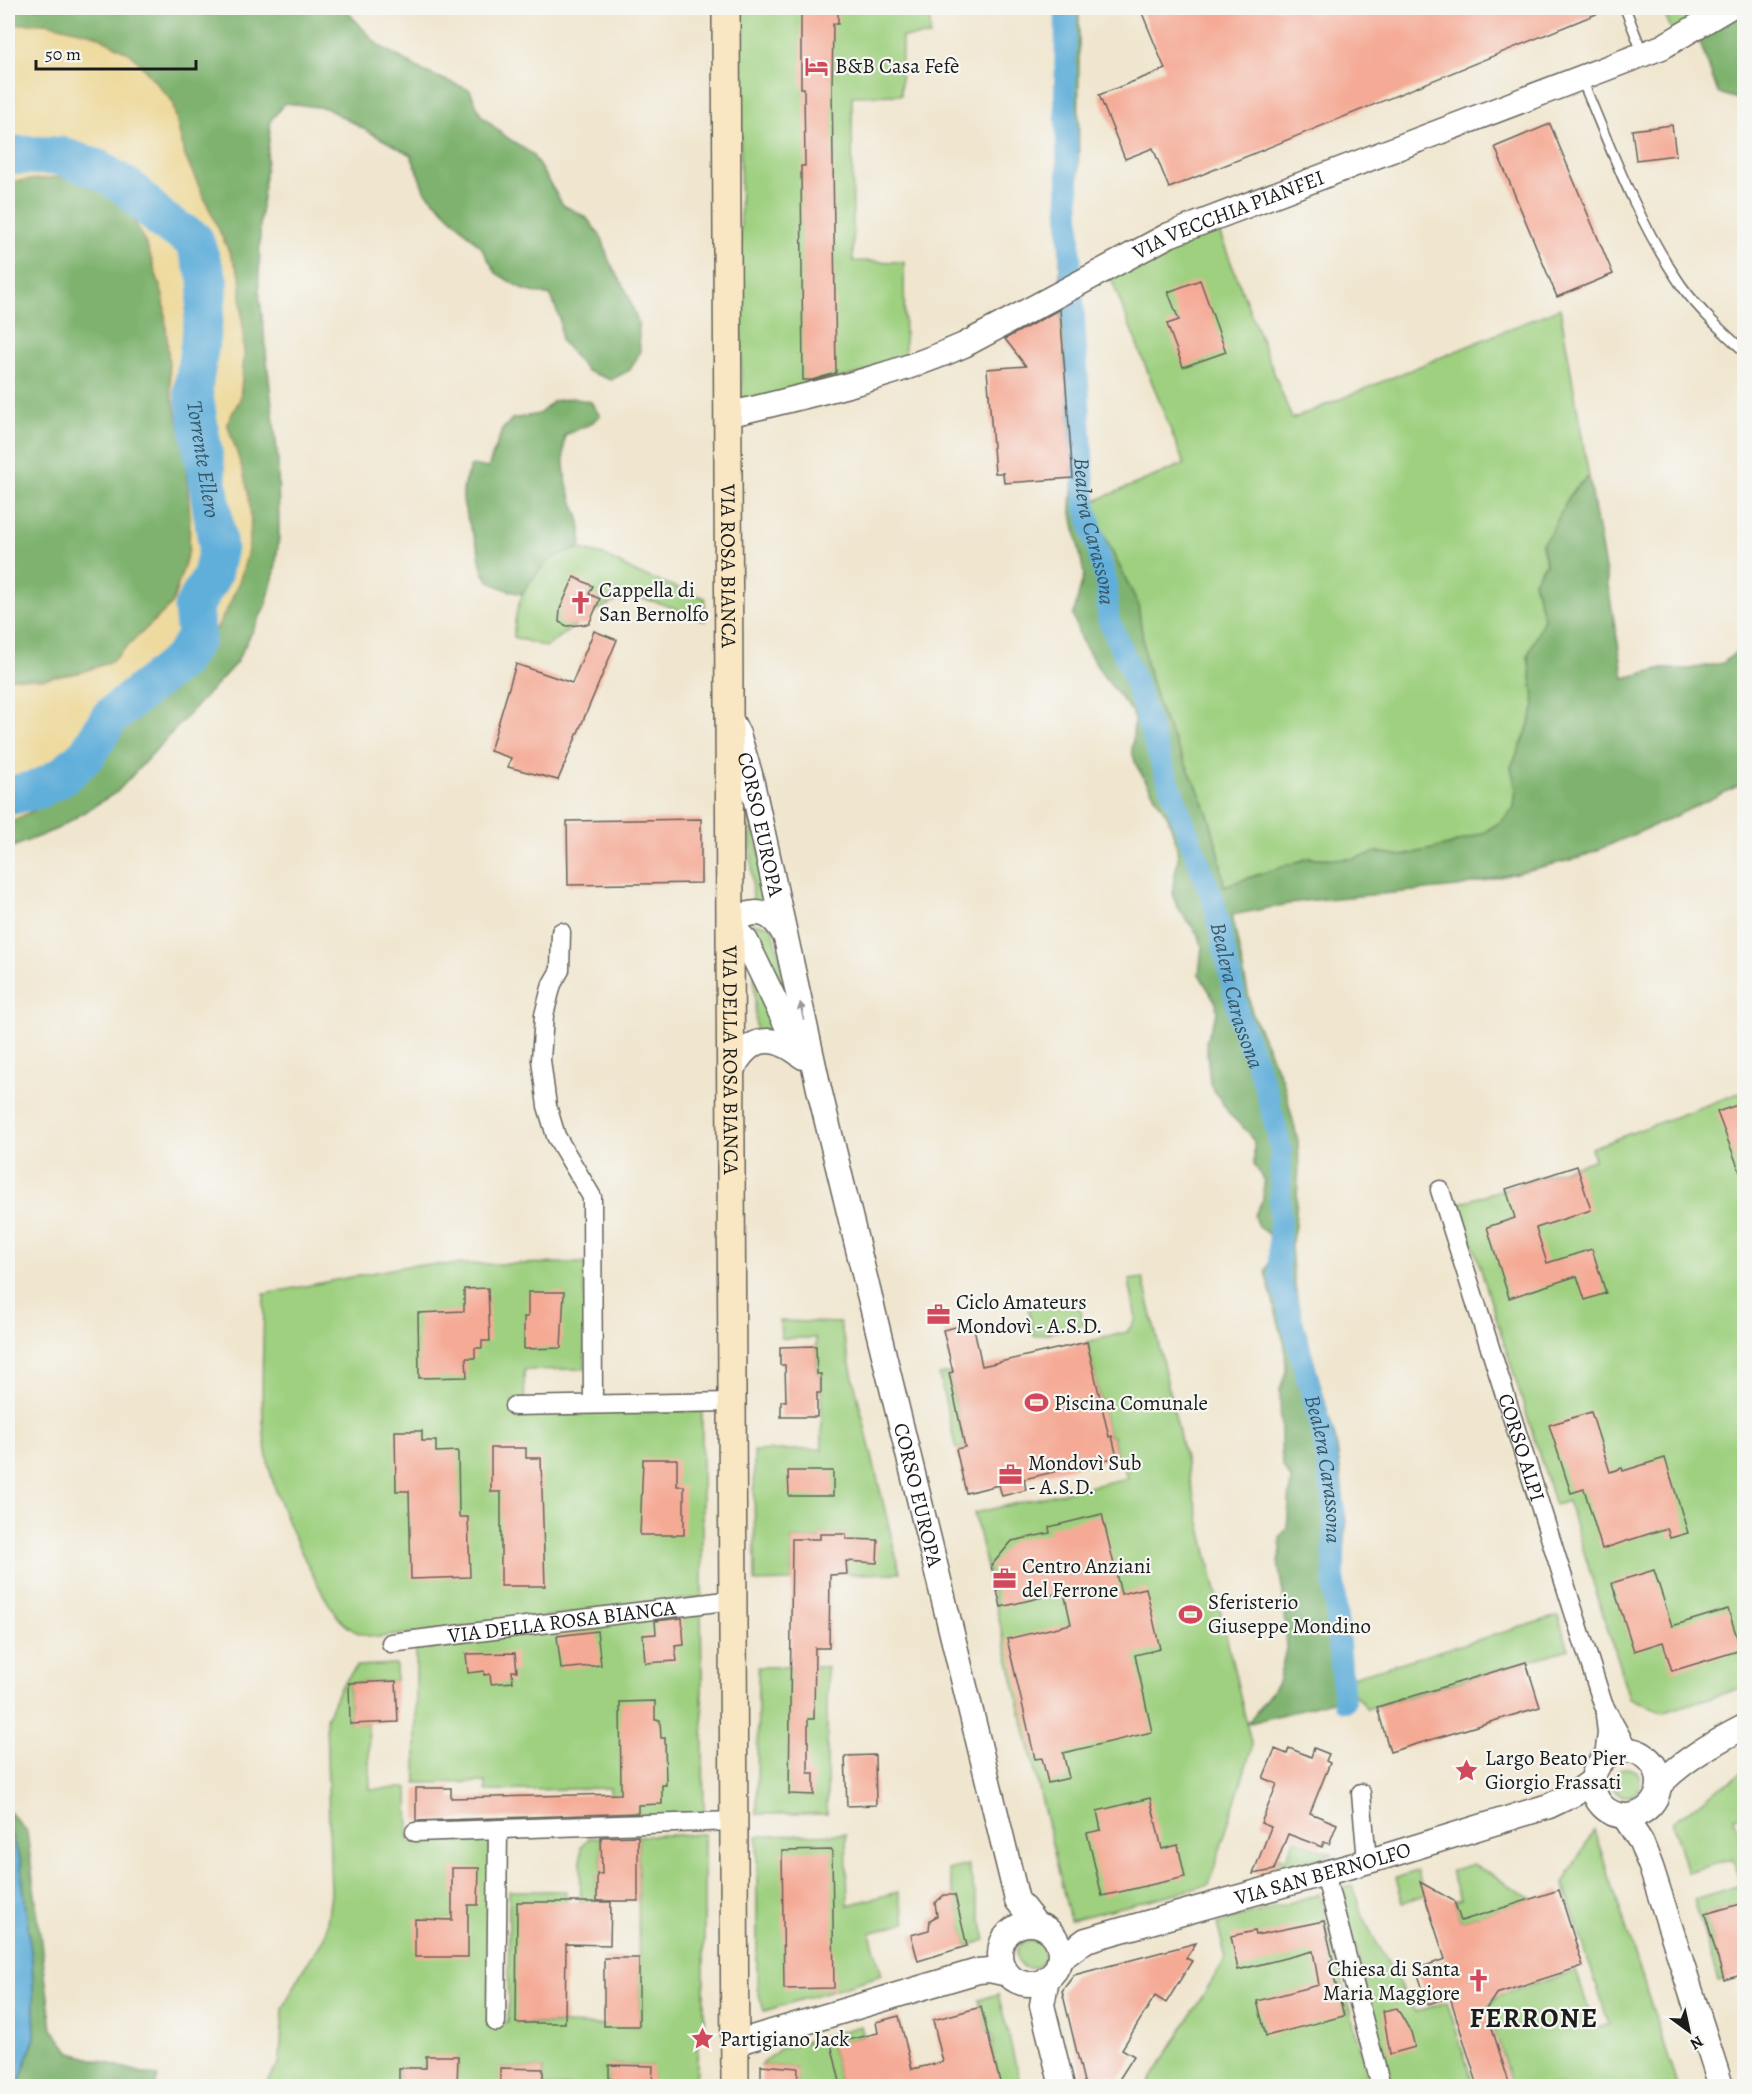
<svg xmlns="http://www.w3.org/2000/svg" width="1752" height="2094" viewBox="0 0 1752 2094" font-family="Alegreya,serif">
<rect width="100%" height="100%" fill="#f6f6f2"/>
<filter id="ink" filterUnits="userSpaceOnUse"><feTurbulence type="fractalNoise" baseFrequency=".0167" numOctaves="2"/><feDisplacementMap in="SourceGraphic" scale="12" xChannelSelector="R" yChannelSelector="G"/><feConvolveMatrix kernelMatrix="1 2 1 2 8 2 1 2 1" color-interpolation-filters="sRGB"/></filter>
<filter id="wash" filterUnits="userSpaceOnUse"><feTurbulence type="fractalNoise" baseFrequency=".008" numOctaves="4" result="noise"/><feDisplacementMap in="SourceGraphic" scale="24" xChannelSelector="R" yChannelSelector="G"/><feGaussianBlur stdDeviation="1.35" result="paint"/><feColorMatrix in="noise" values="0 0 0 0 0 0 0 0 0 0 0 0 0 0 0 0 0 1.4 0 .05"/><feComposite in="paint" operator="in"/></filter>
<g filter="url(#wash)">
<rect width="100%" height="100%" fill="#f0e6cf"/>
<g fill="#9ed07f" stroke="#5d764e" stroke-width="1.5">
<polygon points="740,8 930,8 930,36 902,37 901,95 852,96 853,261 904,262 905,362 741,403"/>
<polygon points="1661,8 1715,8 1673,32"/>
<path d="M1218,229L1292,419L1560,308L1589,477C1561,495 1563,521 1542,544L1546,563L1534,582L1544,619L1528,655L1535,706L1525,736L1511,767L1516,789L1514,808L1502,821L1483,833L1449,845L1402,856L1378,852L1352,859L1309,858L1224,886L1219,854L1210,820L1161,713L1146,663L1138,604L1105,537L1092,502L1184,464L1111,278L1168,248Z"/>
<path d="M580,549L603,555L637,573L705,598V621C683,613 657,599 634,598C608,596 567,633 546,647L514,637C514,597 537,553 580,549Z"/>
<polygon points="750,811 771,909 753,903"/>
<polygon points="752,923 772,926 802,1041 753,936"/>
<polygon points="754,974 781,1033 756,1034"/>
<polygon points="1744,1091 1744,1687 1664,1712 1629,1698 1568,1501 1555,1505 1460,1203 1594,1160 1591,1148"/>
<path d="M584,1263L585,1369L524,1370L525,1413L702,1411V1597L380,1637C344,1637 332,1610 316,1581C296,1543 278,1505 268,1463C258,1413 264,1346 264,1294L412,1265Z"/>
<polygon points="1143,1278 1252,1747 1209,1885 1070,1920 974,1513 1127,1478 1122,1460 1117,1457 1113,1436 1109,1437 1087,1342 1127,1332 1136,1319 1129,1280"/>
<polygon points="1078,1300 1084,1325 1034,1336 1028,1307"/>
<polygon points="780,1321 840,1323 900,1573 847,1574 846,1534 821,1534 820,1539 792,1539 792,1581 755,1582 754,1451 822,1449 821,1374 817,1374 816,1338 781,1338"/>
<polygon points="949,1373 965,1447 956,1449 939,1375"/>
<polygon points="701,1611 704,1815 611,1817 610,1788 486,1791 486,1782 416,1783 416,1647"/>
<polygon points="1558,1616 1569,1649 1367,1709 1354,1694 1350,1696 1349,1678"/>
<polygon points="396,1664 396,1681 349,1683 350,1723 368,1723 370,1789 408,1788 409,1840 490,1838 489,2021 508,2022 509,1891 566,1891 566,1902 517,2023 639,2026 638,1836 704,1834 704,2034 698,2040 696,2086 652,2086 652,2066 610,2065 609,2086 543,2086 543,2069 501,2068 500,2086 457,2086 458,2057 426,2068 399,2068 399,2086 264,2086 280,2062 283,2009 302,1971 325,1937 331,1894 326,1719 339,1689 357,1666"/>
<polygon points="758,1667 827,1667 827,1814 757,1814"/>
<circle cx="1626" cy="1782" r="14"/>
<polygon points="1744,1771 1744,1814 1734,1817 1744,1853 1744,1903 1705,1914 1724,1980 1718,1981 1694,1899 1740,1885 1733,1859 1687,1872 1672,1822"/>
<polygon points="1594,1830 1668,2056 1677,2086 1512,2086 1488,2009 1497,1996 1576,1971 1595,2029 1609,2024 1563,1883"/>
<polygon points="846,1834 848,1905 898,1892 906,1922 870,1933 882,1975 764,2011 757,1988 757,1836"/>
<polygon points="601,1837 602,1874 597,1874 598,1937 580,1937 581,1847 589,1838"/>
<polygon points="1294,1839 1332,1854 1274,1870 1279,1857 1286,1859"/>
<polygon points="1473,1864 1532,1899 1461,1921 1454,1901 1460,1899 1451,1871"/>
<polygon points="968,1865 986,1940 967,1946 948,1870"/>
<polygon points="1417,1871 1425,1895 1403,1902 1396,1878"/>
<polygon points="1353,1886 1362,1916 1415,2012 1447,2002 1474,2086 1392,2086 1340,1889"/>
<polygon points="1319,1894 1370,2086 1147,2086 1226,1958 1217,1924"/>
<circle cx="1030" cy="1954" r="14"/>
<polygon points="998,1994 1021,2086 1001,2086 1000,2084 991,2046 994,2044 991,2033 987,2033 979,2000"/>
<polygon points="861,2026 864,2036 831,2045 841,2086 797,2086 797,2068 761,2065 781,2048"/>
</g>
<g fill="#7eb26e" stroke="#4d6745" stroke-width="1.5">
<polygon points="8,8 344,8 378,45 425,72 470,90 481,115 502,134 532,154 563,205 586,217 602,238 609,261 627,292 638,323 640,352 630,370 611,380 587,371 561,341 560,319 551,296 524,290 496,273 481,247 424,190 411,155 326,108 285,103 271,120 260,223 259,290 278,459 279,537 275,571 266,605 236,663 117,792 57,829 8,849 8,823 32,811 77,781 113,727 177,676 227,609 242,570 251,524 248,493 227,423 240,399 244,356 240,276 184,154 172,101 132,55 46,23 8,25"/>
<polygon points="1057,8 1079,8 1078,270 1060,279"/>
<polygon points="1742,8 1744,8 1744,37 1742,43 1744,55 1744,101 1718,93 1698,37"/>
<polygon points="60,177 93,183 129,208 149,251 164,299 171,390 185,448 190,517 189,550 172,604 111,662 79,673 43,679 8,678 8,182"/>
<path d="M1078,296L1092,502L1105,537L1138,604L1146,663L1161,713L1199,791L1210,820L1219,854L1224,886L1309,858L1352,859L1378,852L1402,856L1449,845L1483,833L1502,821L1514,808L1516,789L1511,767L1525,736L1535,706L1528,655L1544,619L1534,581L1546,563L1542,543C1563,521 1561,495 1589,477L1624,678L1659,669H1689L1723,663L1744,645V783L1667,820L1579,858L1458,887L1304,901L1232,915L1252,1013L1284,1084L1298,1141L1299,1167L1295,1226L1291,1246L1293,1274L1298,1305L1336,1442L1340,1470L1346,1525L1342,1579L1348,1629L1350,1696L1247,1724L1278,1683L1286,1649L1283,1594L1278,1561L1281,1551L1280,1538L1287,1528L1291,1479L1282,1465L1281,1440L1280,1390L1286,1371L1285,1346L1265,1272L1273,1254L1271,1236L1258,1227L1254,1216L1263,1199L1264,1181L1254,1164V1142L1249,1133L1230,1115L1210,1084L1206,1041L1217,1013L1216,1003L1199,974L1202,946L1199,936L1177,907L1173,896V885L1178,859L1176,842L1168,817L1136,765L1132,751L1134,721L1132,712L1102,674L1081,640L1073,616L1084,574L1071,509L1073,478L1060,306Z"/>
<path d="M572,398L591,402L600,416L590,424L565,435C563,452 563,474 569,491C577,516 584,520 580,549C550,552 538,571 521,594C511,591 500,589 491,582C480,574 481,560 478,548C468,518 453,496 472,465L488,468L502,430L512,419L539,414L554,401Z"/>
<polygon points="8,1810 27,1832 52,2029 71,2053 158,2077 155,2086 18,2086 35,2037 32,1961 20,1859 8,1828"/>
</g>
<path fill="#eeda9e" stroke="#857b5d" stroke-width="1.5" d="M46,23L96,35L132,55L172,101L184,154L240,276L244,356L240,399L227,423C234,446 244,470 248,493C261,557 223,634 176,677C157,695 131,708 113,728C99,744 92,766 77,781C59,799 30,812 8,823V678L43,679L79,673L111,662L172,604L189,550L190,517L185,448L171,390L164,299L149,251L129,208L92,183L60,177L8,182V25Z"/>
<polygon fill="#60afda" stroke="#3e667b" stroke-width="1.5" points="8,1828 20,1859 32,1961 35,2037 18,2086 8,2086"/>
<g fill="none" stroke-linecap="round" stroke-linejoin="round">
<g stroke="#60afda" stroke-width="22">
<polyline points="1066,8 1065,90 1071,277"/>
<path id="s1" d="M1073,301L1085,504L1107,585L1108,619L1131,670L1160,759L1214,903L1240,1020L1266,1089L1281,1149L1279,1275L1322,1431L1334,1507V1587L1344,1701"/>
</g>
<path stroke="#60afda" stroke-width="39" id="s2" d="M8,155L60,156L98,169L130,189L163,221L194,240L209,283L193,389L218,547L212,575L193,608L196,637L182,659L110,717L87,754L64,775L39,789L8,796"/>
</g>
<g id="blocks">
<g fill="#f5aa95">
<polygon points="801,8 838,8 838,24 833,24 832,87 836,373 812,380 803,380 801,166 805,166 804,88 801,88"/>
<polygon points="1140,8 1611,8 1169,188 1153,148 1125,159 1099,95 1165,69"/>
<polygon points="1550,124 1613,274 1557,297 1495,147"/>
<polygon points="1672,125 1676,155 1636,160 1632,130"/>
<polygon points="1200,280 1226,352 1183,367 1167,324 1179,320 1168,292"/>
<polygon points="1060,309 1073,478 1004,483 1003,473 995,473 987,369 1026,366 1005,339"/>
<polygon points="574,577 593,586 589,594 600,599 589,624 567,626 559,622 560,609"/>
<polygon points="594,631 617,640 558,780 508,767 511,758 490,751 516,664 572,683"/>
<polygon points="701,819 701,883 568,885 567,821"/>
<polygon points="1740,1104 1744,1116 1743,1180 1717,1112"/>
<polygon points="1577,1166 1591,1210 1536,1228 1547,1263 1592,1249 1606,1293 1585,1300 1577,1276 1509,1298 1487,1227 1515,1218 1506,1189"/>
<polygon points="488,1288 490,1341 482,1341 482,1348 475,1348 475,1358 466,1358 467,1377 419,1378 418,1313 464,1311 464,1289"/>
<polygon points="528,1292 564,1292 561,1348 524,1349 524,1317 528,1317"/>
<polygon points="973,1323 982,1366 1087,1342 1109,1437 1112,1436 1117,1457 1024,1479 1026,1490 1002,1496 999,1485 966,1493 956,1449 965,1447 949,1373 953,1372 943,1330"/>
<polygon points="816,1346 817,1374 821,1374 821,1393 817,1393 817,1417 781,1417 781,1401 786,1401 785,1365 780,1365 780,1347"/>
<polygon points="1591,1412 1610,1472 1622,1468 1623,1471 1665,1458 1688,1533 1670,1538 1667,1528 1602,1549 1584,1489 1571,1493 1549,1425"/>
<polygon points="395,1431 422,1431 422,1441 436,1441 436,1452 458,1451 459,1517 468,1517 470,1577 411,1579 409,1491 396,1491"/>
<polygon points="491,1448 526,1448 526,1458 541,1458 545,1586 501,1586 501,1492 491,1492"/>
<polygon points="643,1459 677,1459 677,1486 684,1486 684,1535 640,1535"/>
<polygon points="788,1471 833,1471 833,1496 789,1496"/>
<polygon points="1102,1514 1121,1594 1146,1588 1160,1649 1135,1655 1152,1732 1063,1753 1069,1778 1048,1783 1042,1758 1035,1759 1007,1639 1071,1624 1064,1592 1001,1607 991,1566 1012,1541 1050,1533 1049,1527"/>
<polygon points="820,1534 846,1534 846,1539 878,1540 877,1563 846,1561 847,1574 830,1575 829,1648 815,1648 814,1719 808,1719 808,1773 814,1773 814,1795 789,1794 792,1539 820,1539"/>
<polygon points="1654,1570 1672,1626 1728,1609 1741,1650 1672,1671 1663,1642 1634,1651 1612,1583"/>
<polygon points="682,1618 684,1645 675,1646 677,1661 645,1663 643,1635 656,1634 655,1621"/>
<polygon points="597,1631 601,1665 561,1669 557,1636"/>
<polygon points="515,1653 517,1671 512,1671 513,1682 491,1684 490,1674 484,1675 484,1671 468,1673 466,1654"/>
<polygon points="1526,1662 1540,1707 1390,1752 1377,1707"/>
<polygon points="396,1681 398,1722 350,1724 349,1683"/>
<polygon points="655,1701 655,1720 660,1720 661,1738 665,1738 666,1785 662,1785 662,1804 638,1805 638,1813 416,1821 416,1788 451,1788 451,1798 621,1794 620,1702"/>
<polygon points="1289,1748 1311,1757 1314,1748 1329,1754 1326,1761 1330,1763 1310,1813 1337,1824 1329,1844 1324,1842 1322,1847 1288,1834 1274,1870 1253,1874 1271,1827 1261,1823 1277,1784 1263,1778 1275,1749 1287,1754"/>
<polygon points="875,1755 876,1805 847,1806 845,1756"/>
<polygon points="1150,1798 1162,1849 1178,1845 1185,1877 1102,1896 1087,1833 1101,1830 1097,1811"/>
<polygon points="638,1836 638,1901 597,1901 597,1874 602,1874 601,1837"/>
<polygon points="832,1850 834,1988 784,1989 782,1851"/>
<polygon points="452,1868 479,1868 478,1905 468,1905 468,1957 415,1957 415,1919 452,1920"/>
<polygon points="1420,1882 1454,1901 1461,1921 1559,1890 1583,1966 1496,1994 1486,2009 1510,2086 1478,2086 1450,1997 1428,2004 1416,1969 1445,1959"/>
<polygon points="944,1895 955,1895 967,1946 918,1961 911,1935 929,1930 930,1920 937,1916 935,1903"/>
<polygon points="517,1902 611,1902 610,1945 566,1944 565,2023 516,2023"/>
<polygon points="1744,1903 1744,1974 1724,1980 1705,1914"/>
<polygon points="1324,1921 1333,1960 1330,1961 1344,2016 1266,2036 1257,2001 1319,1985 1313,1951 1238,1970 1231,1936 1255,1931 1256,1935"/>
<polygon points="1196,1943 1186,1958 1192,1961 1166,2003 1155,1996 1122,2049 1134,2056 1115,2086 1085,2086 1062,1991 1074,1975"/>
<rect x="604" y="1958" width="35" height="68"/>
<polygon points="981,2007 1001,2086 841,2086 831,2044 878,2033 876,2022 899,2016 912,2069 943,2062 933,2020"/>
<polygon points="1397,2008 1411,2032 1415,2047 1390,2054 1383,2011"/>
<polygon points="426,2056 458,2056 457,2086 399,2086 399,2068 426,2068"/>
<polygon points="609,2065 653,2066 652,2086 609,2086"/>
<polygon points="761,2065 798,2068 797,2086 761,2086"/>
<polygon points="500,2068 543,2069 543,2086 500,2086"/>
</g>
</g>
</g>
<g filter="url(#ink)">
<use href="#blocks" fill-opacity="0" stroke="#66635b" stroke-width="1.5"/>
<g fill="none" stroke-linecap="round" stroke-linejoin="round">
<defs>
<g id="service">
<polyline points="1625,8 1643,54"/>
<path d="M1582,80C1611,149 1638,223 1681,285C1699,310 1722,331 1744,351"/>
</g>
<g id="minor">
<polyline points="561,932 560,970 552,984 544,1015 541,1060 547,1106 556,1136 592,1197 593,1404"/>
<path id="s3" d="M1440,1190L1603,1704L1628,1749"/>
<polyline points="514,1406 732,1402"/>
<path id="s4" d="M391,1643L733,1600"/>
<polyline points="1604,1757 1607,1733 1605,1715"/>
<polyline points="1361,1793 1367,1861"/>
<polyline points="415,1832 734,1821"/>
<polyline points="1325,1874 1381,2086"/>
<polyline points="496,2022 498,1829"/>
</g>
<g id="tertiary">
<path id="s5" d="M727,415C808,395 888,379 964,345L1169,235L1662,47L1728,8"/>
<path id="s6" d="M730,718L738,734L750,774L819,1089L1017,1900L1036,1924"/>
<path d="M730,922C755,907 772,910 785,936"/>
<polyline points="730,925 746,941 801,1055"/>
<path d="M732,1070C750,1035 773,1033 803,1057"/>
<circle cx="1626" cy="1783" r="33"/>
<path d="M1660,1784C1685,1759 1713,1743 1744,1727"/>
<polyline points="1624,1816 1641,1842 1651,1867 1721,2086"/>
<circle cx="1030" cy="1954" r="30"/>
<path id="s7" d="M1060,1959L1086,1940L1383,1857L1549,1806L1574,1794L1592,1781"/>
<polyline points="1047,1978 1042,2005 1062,2086"/>
<polyline points="735,2043 978,1971 989,1970 1008,1974"/>
</g>
<g id="secondary">
<path id="s8" d="M726,8L735,2086"/>
</g>
</defs>
<use href="#service" stroke="#66635b" stroke-width="12"/>
<use href="#minor" stroke="#66635b" stroke-width="21"/>
<use href="#tertiary" stroke="#66635b" stroke-width="27"/>
<use href="#secondary" stroke="#66635b" stroke-width="30"/>
<use href="#service" stroke="#fff" stroke-width="9"/>
<use href="#minor" stroke="#fff" stroke-width="18"/>
<use href="#tertiary" stroke="#fff" stroke-width="24"/>
<use href="#secondary" stroke="#f9e7c3" stroke-width="27"/>
</g>
<defs><path id="oneway-solid" d="M-6-.8H1V-3.2L6.5 0L1 3.2V.8H-6Z" transform="scale(1.5)"/></defs>
<use fill="#999" href="#oneway-solid" transform="translate(802 1011) rotate(-102)"/>
</g>
<defs>
<symbol id="hotel-bare" viewBox="-9 -9 18 18"><path d="M-6-4.5h1.5V1H6V5H4.5V3h-9V5H-6ZM-4 0a1.8 1.8 0 1 1 3.6 0ZM.5 0V-2.5h3Q6-2.5 6 0Z" fill="#d1495b" stroke="#f6f6f2" stroke-width="2.5" paint-order="stroke"/></symbol>
<symbol id="church-bare" viewBox="-9 -9 18 18"><path d="M-1.2-6h2.4v3.5h3.3v2.4h-3.3V6h-2.4V-.1h-3.3v-2.4h3.3Z" fill="#d1495b" stroke="#f6f6f2" stroke-width="2.5" paint-order="stroke"/></symbol>
<symbol id="office-bare" viewBox="-9 -9 18 18"><path d="M-6-3h4V-5.5h4V-3h4V5H-6ZM-1-4.5V-3h2v-1.5ZM-6 0V1H6V0Z" fill="#d1495b" stroke="#f6f6f2" stroke-width="2.5" paint-order="stroke"/></symbol>
<symbol id="stadium-bare" viewBox="-9 -9 18 18"><path d="M0-5a6.5 5 0 1 0 0 10a6.5 5 0 1 0 0-10ZM-3.5-1.8h7v3.6h-7Z" fill="#d1495b" stroke="#f6f6f2" stroke-width="2.5" paint-order="stroke"/></symbol>
<symbol id="sight-bare" viewBox="-9 -9 18 18"><path d="M0-6L1.8-2.2L6-1.7L2.9 1.2L3.7 5.4L0 3.3L-3.7 5.4L-2.9 1.2L-6-1.7L-1.8-2.2Z" fill="#d1495b" stroke="#f6f6f2" stroke-width="2.5" paint-order="stroke"/></symbol>
</defs>
<g fill-rule="evenodd">
<use href="#hotel-bare" x="800" y="50" width="33" height="33"/>
<use href="#church-bare" x="564" y="586" width="33" height="33"/>
<use href="#office-bare" x="922" y="1298" width="33" height="33"/>
<use href="#stadium-bare" x="1020" y="1386" width="33" height="33"/>
<use href="#office-bare" x="994" y="1458" width="33" height="33"/>
<use href="#office-bare" x="988" y="1562" width="33" height="33"/>
<use href="#stadium-bare" x="1174" y="1598" width="33" height="33"/>
<use href="#sight-bare" x="1450" y="1754" width="33" height="33"/>
<use href="#church-bare" x="1462" y="1964" width="33" height="33"/>
<use href="#sight-bare" x="686" y="2022" width="33" height="33"/>
</g>
<g text-anchor="middle" stroke-width="4.5" stroke-linejoin="round" paint-order="stroke">
<g font-size="21" fill="#1c1c1c" stroke="#f6f6f2" text-anchor="start">
<text x="835" y="73">B&amp;B Casa Fefè</text>
<text x="599" y="597">Cappella di<tspan x="599" dy="24">San Bernolfo</tspan></text>
<text x="956" y="1309">Ciclo Amateurs<tspan x="956" dy="24">Mondovì - A.S.D.</tspan></text>
<text x="1054" y="1410">Piscina Comunale</text>
<text x="1028" y="1470">Mondovì Sub<tspan x="1028" dy="24">- A.S.D.</tspan></text>
<text x="1022" y="1573">Centro Anziani<tspan x="1022" dy="24">del Ferrone</tspan></text>
<text x="1208" y="1609">Sferisterio<tspan x="1208" dy="24">Giuseppe Mondino</tspan></text>
<text x="1485" y="1765">Largo Beato Pier<tspan x="1485" dy="24">Giorgio Frassati</tspan></text>
<text x="1460" y="1976" text-anchor="end">Chiesa di Santa<tspan x="1460" dy="24">Maria Maggiore</tspan></text>
<text x="720" y="2046">Partigiano Jack</text>
</g>
<g font-size="21" fill="#1c1c1c" stroke="#f6f6f2">
<text dy="7" stroke="none"><textPath href="#s5" startOffset="543">VIA VECCHIA PIANFEI</textPath></text>
<text dy="7" stroke="none"><textPath href="#s8" startOffset="558">VIA ROSA BIANCA</textPath></text>
<text dy="7" stroke="none"><textPath href="#s6" startOffset="111">CORSO EUROPA</textPath></text>
<text dy="7" stroke="none"><textPath href="#s8" startOffset="1052">VIA DELLA ROSA BIANCA</textPath></text>
<text dy="7" stroke="none"><textPath href="#s3" startOffset="270">CORSO ALPI</textPath></text>
<text dy="7" stroke="none"><textPath href="#s6" startOffset="800">CORSO EUROPA</textPath></text>
<text dy="7" stroke="none"><textPath href="#s4" startOffset="172">VIA DELLA ROSA BIANCA</textPath></text>
<text dy="7" stroke="none"><textPath href="#s7" startOffset="278">VIA SAN BERNOLFO</textPath></text>
</g>
<g font-size="22" font-style="italic" fill="#375768" stroke="#f6f6f2">
<text dy="8" stroke="none"><textPath href="#s2" startOffset="436">Torrente Ellero</textPath></text>
<text dy="8" stroke="none"><textPath href="#s1" startOffset="232">Bealera Carassona</textPath></text>
<text dy="8" stroke="none"><textPath href="#s1" startOffset="720">Bealera Carassona</textPath></text>
<text dy="8" stroke="none"><textPath href="#s1" startOffset="1206">Bealera Carassona</textPath></text>
</g>
<g font-size="27" font-weight="bold" letter-spacing="1.5" fill="#1c1c1c" stroke="#f6f6f2">
<text x="1534" y="2027">FERRONE</text>
</g>
</g>
<rect width="1752" height="2094" fill="none" stroke="#f6f6f2" stroke-width="30"/>
<g transform="translate(1689 2031) rotate(147)" stroke="#f6f6f2" stroke-width="4.5" paint-order="stroke">
<path d="M0-4.5L10 22L0 15L-10 22Z" fill="#1c1c1c"/>
<text y="-9" font-size="16" font-weight="bold" text-anchor="middle" fill="#1c1c1c">N</text>
</g>
<path d="M36 60v9h160v-9" fill="none" stroke="#1c1c1c" stroke-width="3"/>
<text x="45" y="60" font-size="18" fill="#1c1c1c" stroke="#f6f6f2" stroke-width="4.5" paint-order="stroke">50 m</text>
</svg>
